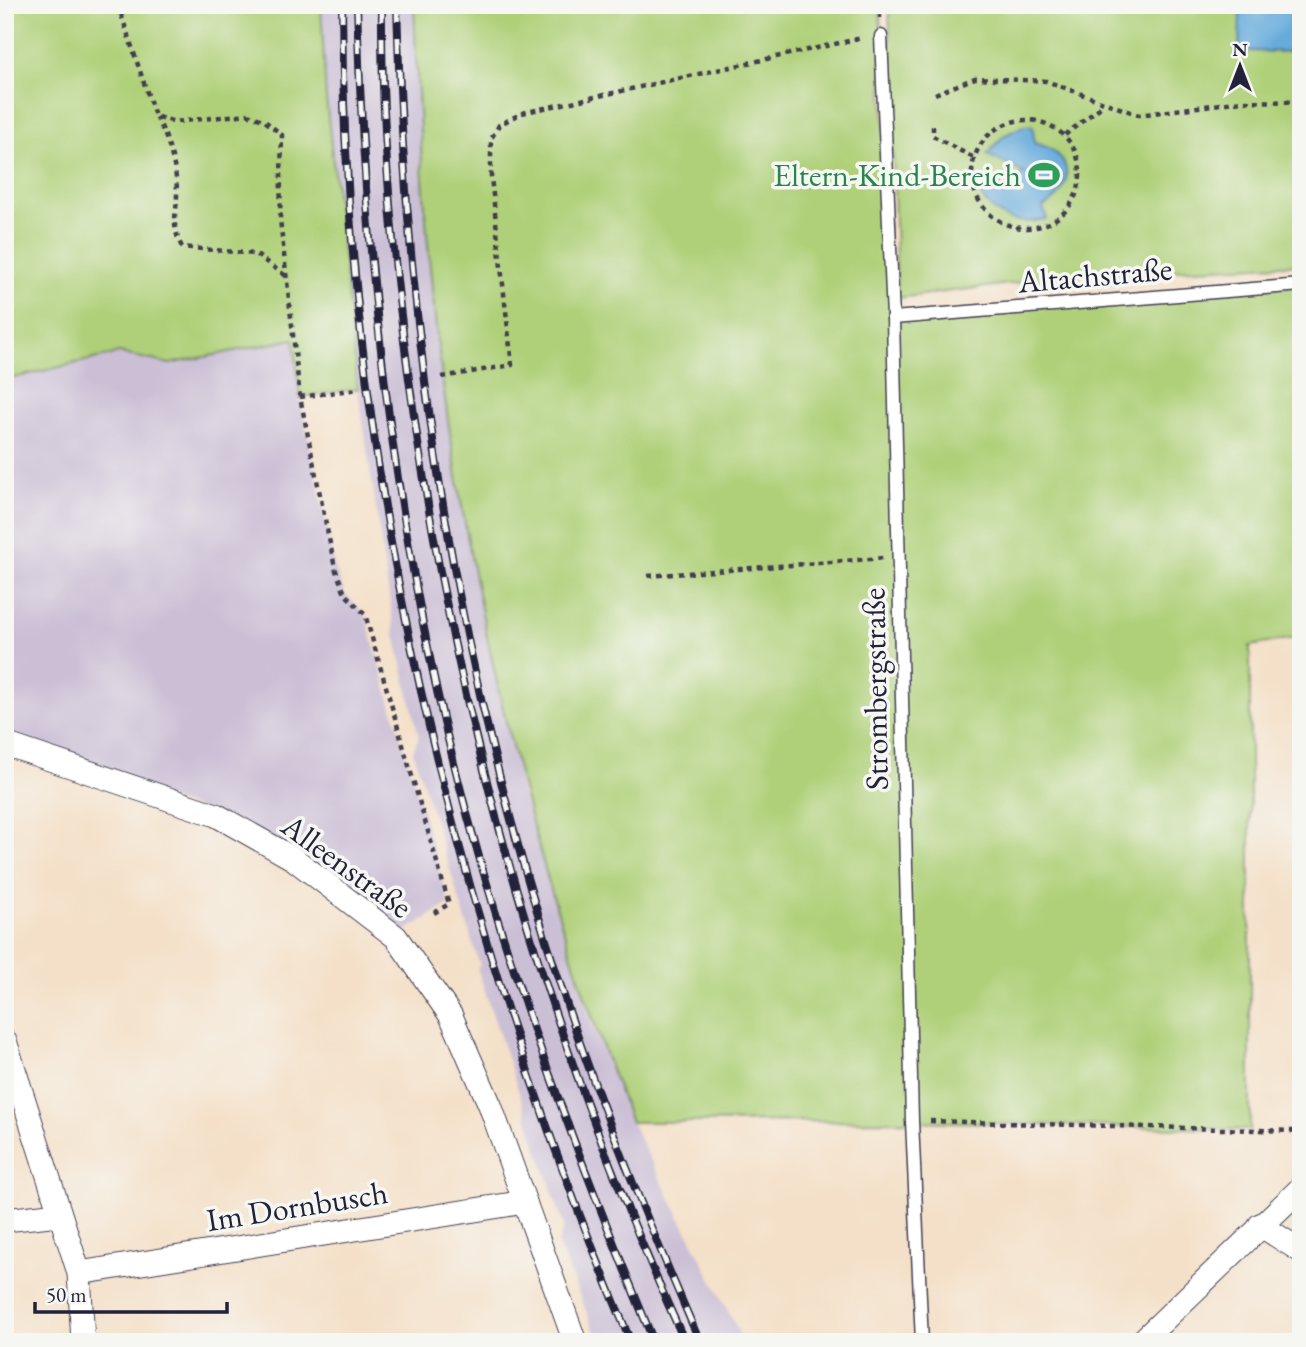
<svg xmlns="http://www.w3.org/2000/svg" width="1306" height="1347" viewBox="0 0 1306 1347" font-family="'EB Garamond',serif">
<rect width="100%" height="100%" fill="#f6f6f2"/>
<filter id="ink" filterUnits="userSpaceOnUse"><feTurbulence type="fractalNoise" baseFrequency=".0143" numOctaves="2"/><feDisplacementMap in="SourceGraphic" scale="14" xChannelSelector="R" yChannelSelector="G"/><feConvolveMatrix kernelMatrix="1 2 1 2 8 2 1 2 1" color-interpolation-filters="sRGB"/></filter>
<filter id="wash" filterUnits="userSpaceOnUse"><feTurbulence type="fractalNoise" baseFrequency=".00686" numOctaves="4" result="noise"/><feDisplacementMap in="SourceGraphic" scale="28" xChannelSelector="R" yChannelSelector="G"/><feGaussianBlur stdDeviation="1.57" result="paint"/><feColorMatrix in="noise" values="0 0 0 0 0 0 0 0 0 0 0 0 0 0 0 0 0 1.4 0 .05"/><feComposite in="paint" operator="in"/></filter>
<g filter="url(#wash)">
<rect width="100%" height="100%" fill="#f4e0c8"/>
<g fill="#cbbfd5">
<polygon points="321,5 414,5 420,143 442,377 477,587 522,794 590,1018 631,1122 744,1342 599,1342 558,1244 564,1226 477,968 480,966 413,751 419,737 395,635 358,389 326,99"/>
<polygon points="295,339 300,397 335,568 345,594 365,614 449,904 396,937 216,815 5,744 5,380 119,353 170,364"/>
</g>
<g fill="#afd078" stroke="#68795a" stroke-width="2">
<polygon points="5,5 321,5 326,99 358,389 300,397 294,339 170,364 119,353 5,380"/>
<path d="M414,5H880L890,292L894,318L1301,285V637L1250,646V1130L912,1121L631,1122C537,883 477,632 442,378C426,254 419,129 414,5Z"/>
<polygon points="889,5 1301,5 1301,264 1088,274 897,298"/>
</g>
<g fill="#66abdb" stroke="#44668b" stroke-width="2">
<polygon points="1240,5 1301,5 1301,52 1239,51"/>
<path d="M1023,126H1033L1034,143C1073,151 1078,189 1043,207L1047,219C1017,226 998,220 980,195L1025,173L987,155L1003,136Z"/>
</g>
</g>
<g filter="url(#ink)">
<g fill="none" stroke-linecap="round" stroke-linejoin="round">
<defs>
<g id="lane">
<polyline points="881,36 893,318 912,1121 922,1342"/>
<polyline points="893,318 1301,285"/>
</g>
<g id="street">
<polyline points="5,744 216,815 294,859 396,937 451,1016 490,1105 575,1342"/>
<polyline points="5,1041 79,1273 83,1342"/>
<polyline points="5,1220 59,1214"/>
<polyline points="1260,1225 1301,1251"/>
<polyline points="79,1273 525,1202"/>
<polyline points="1141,1342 1301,1188"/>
</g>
</defs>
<use href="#lane" stroke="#423e50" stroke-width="15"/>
<use href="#street" stroke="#423e50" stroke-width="25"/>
<g stroke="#423e50" stroke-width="4.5" stroke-dasharray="5 5" stroke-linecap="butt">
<polyline points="118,5 155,116 175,122 248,114 265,121 282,135 280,219 300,397 335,568 345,594 365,614 449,904 434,913"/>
<polyline points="880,5 880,18"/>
<polyline points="935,94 975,78 1046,81 1139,115 1242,101 1301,102"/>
<path d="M156,117C168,137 177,169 177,193C177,216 170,224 182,247L255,254L286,276"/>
<circle cx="1026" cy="174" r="54"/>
<polyline points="933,126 933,136 974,158"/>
<polyline points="1065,135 1103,105"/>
<polyline points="442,377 512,365 491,177 491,139 499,125 522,113 862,38"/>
<polyline points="300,397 358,389"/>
<polyline points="648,576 883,558"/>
<polyline points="930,1121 1294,1131 1301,1134"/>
</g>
<use href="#lane" stroke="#fff" stroke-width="12"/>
<use href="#street" stroke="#fff" stroke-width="23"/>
<defs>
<g id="rail">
<path d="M342,5C343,463 453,921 631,1342"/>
<path d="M357,5C363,225 385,442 430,658C478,894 562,1120 654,1342"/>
<path d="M382,5C381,127 392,251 408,372C452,708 544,1033 685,1342"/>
<path d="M397,5C405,341 457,675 563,993C602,1112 650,1227 700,1342"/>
</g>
</defs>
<use href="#rail" stroke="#22223b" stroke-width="8"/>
<use href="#rail" stroke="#f6f6f2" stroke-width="5" stroke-dasharray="16" stroke-linecap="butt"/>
</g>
</g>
<defs>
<symbol id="stadium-bare" viewBox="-9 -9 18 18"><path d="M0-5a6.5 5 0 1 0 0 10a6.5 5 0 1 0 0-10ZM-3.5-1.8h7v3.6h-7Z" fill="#2e9e5b" stroke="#f6f6f2" stroke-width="2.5" paint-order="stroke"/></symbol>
</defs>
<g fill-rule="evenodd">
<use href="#stadium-bare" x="1022" y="153" width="44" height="44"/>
</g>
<g text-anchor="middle" stroke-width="7" stroke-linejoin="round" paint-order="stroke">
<g font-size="32" fill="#27864d" stroke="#f6f6f2" text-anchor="end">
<text x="1021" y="186">Eltern-Kind-Bereich</text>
</g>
<g font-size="32" fill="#22223b" stroke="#f6f6f2">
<text transform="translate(1095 275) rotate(-5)" y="11">Altachstraße</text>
<text transform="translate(875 689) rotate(-91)" y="11">Strombergstraße</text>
<text transform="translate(347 866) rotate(36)" y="11">Alleenstraße</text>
<text transform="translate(297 1206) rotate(-9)" y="11">Im Dornbusch</text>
</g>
</g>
<rect width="1306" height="1347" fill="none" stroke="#f6f6f2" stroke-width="28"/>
<g transform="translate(1240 66)" stroke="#f6f6f2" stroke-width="5" paint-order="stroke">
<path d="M0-5L12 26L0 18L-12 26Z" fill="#22223b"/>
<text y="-10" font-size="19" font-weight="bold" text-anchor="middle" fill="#22223b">N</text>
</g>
<path d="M35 1302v10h192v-10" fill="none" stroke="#22223b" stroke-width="3.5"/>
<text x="46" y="1302" font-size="21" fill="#22223b" stroke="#f6f6f2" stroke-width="5" paint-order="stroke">50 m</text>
</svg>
